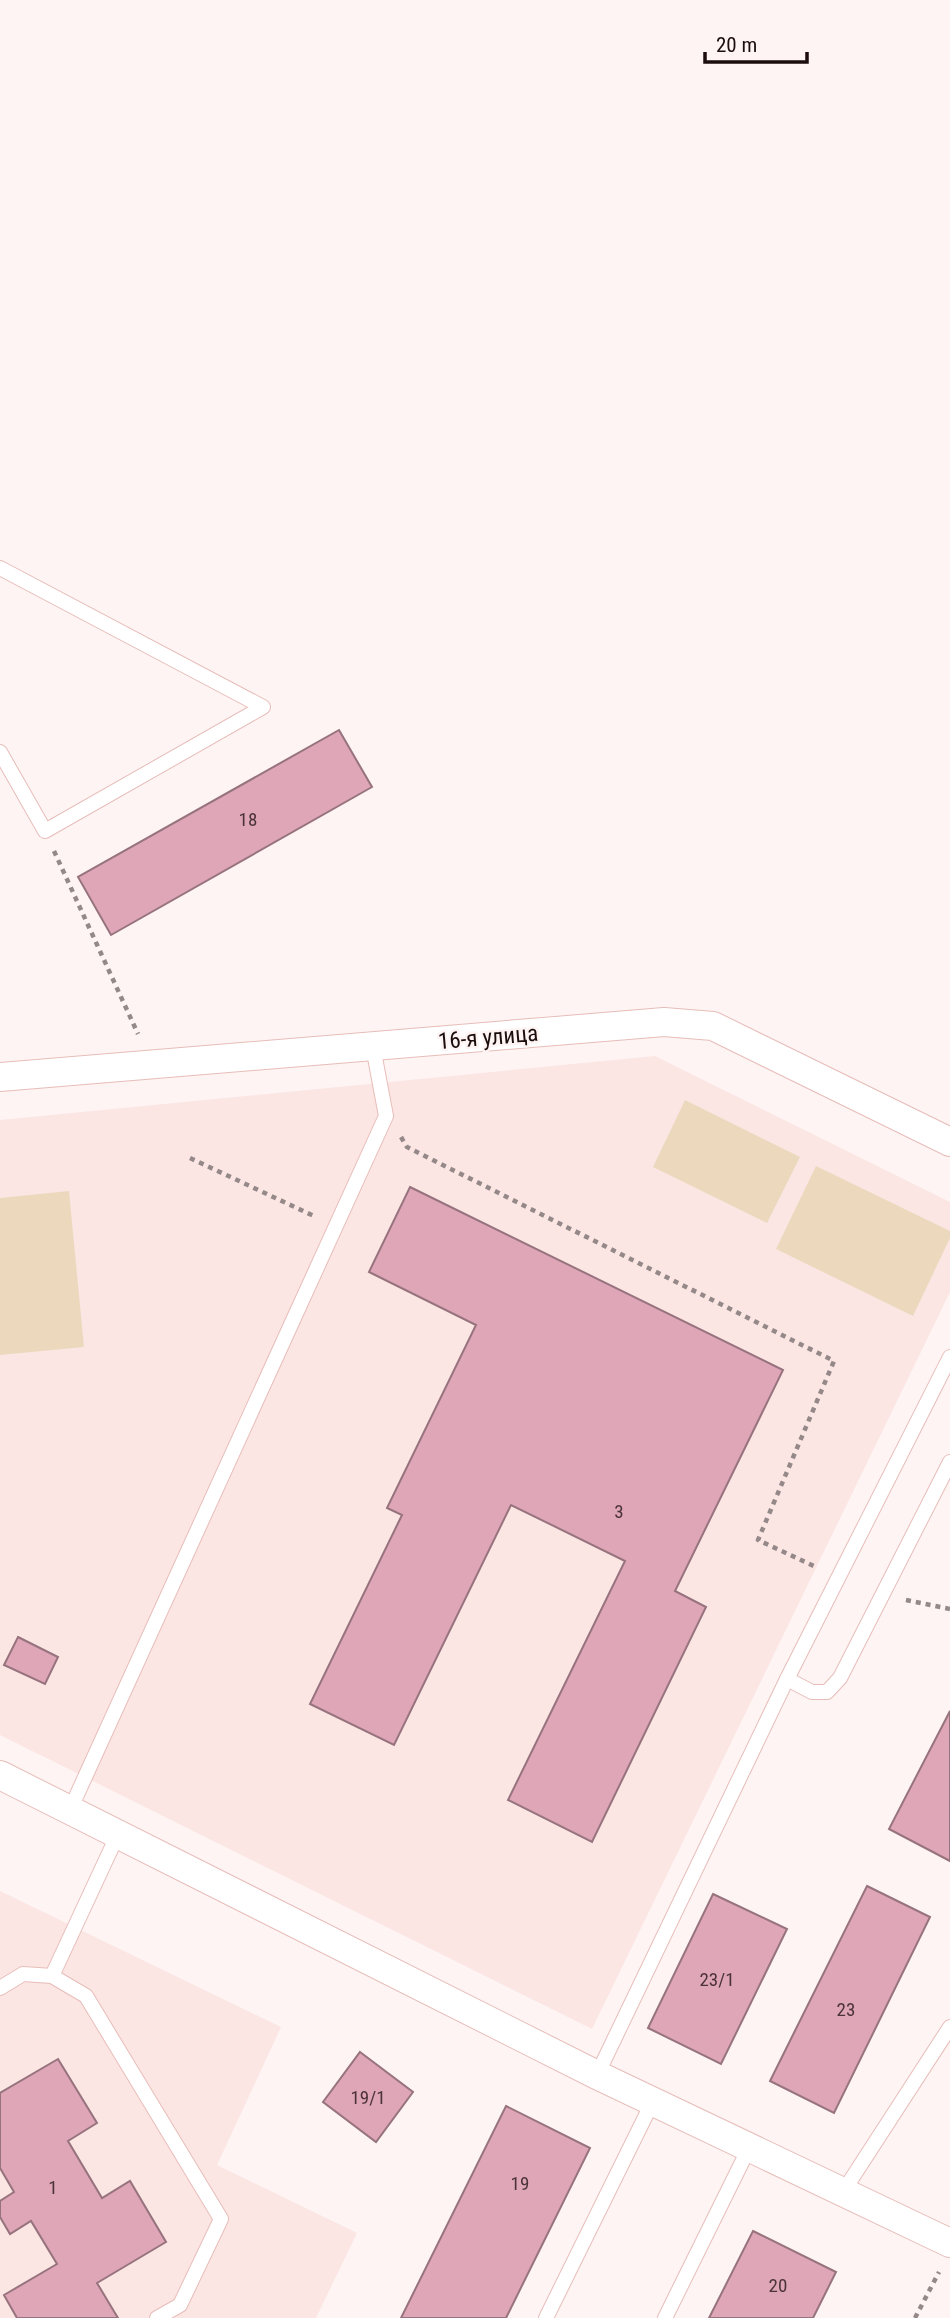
<svg xmlns="http://www.w3.org/2000/svg" width="950" height="2318" viewBox="0 0 950 2318" font-family="'Roboto Condensed',sans-serif">
<rect width="100%" height="100%" fill="#fdf4f3"/>
<g fill="#fbe6e4">
<polygon points="655,1056 950,1202 950,1292 592,2029 0,1735 0,1120"/>
<polygon points="0,1891 281,2027 217,2165 357,2233 316,2318 0,2318"/>
</g>
<g fill="#ecd9bd">
<polygon points="685,1100 800,1157 767,1223 653,1167"/>
<polygon points="816,1166 950,1231 950,1238 913,1316 776,1249"/>
<polygon points="69,1191 84,1347 0,1355 0,1198"/>
</g>
<g fill="#dea6b7" stroke="#97737e" stroke-width="2">
<polygon points="339,730 372,787 111,935 78,877"/>
<polygon points="410,1187 783,1370 675,1591 706,1607 592,1842 508,1800 625,1561 511,1505 394,1745 310,1704 402,1515 387,1508 476,1325 369,1272"/>
<polygon points="18,1637 58,1657 45,1684 4,1665"/>
<polygon points="950,1711 950,1861 889,1829"/>
<polygon points="867,1886 930,1917 834,2113 770,2081"/>
<polygon points="713,1894 787,1929 721,2064 648,2028"/>
<polygon points="360,2052 413,2092 376,2142 323,2102"/>
<polygon points="58,2059 97,2123 68,2141 102,2198 130,2181 166,2242 97,2283 118,2318 17,2318 4,2295 57,2264 31,2221 10,2234 0,2217 0,2201 14,2192 0,2168 0,2093"/>
<polygon points="506,2106 590,2148 506,2318 401,2318"/>
<polygon points="753,2231 836,2272 813,2318 709,2318"/>
</g>
<g fill="none" stroke-linecap="round" stroke-linejoin="round">
<defs>
<g id="lane">
<polyline points="0,568 263,707 45,831 0,752"/>
<polyline points="787,1679 812,1692 827,1692 840,1678 950,1462"/>
<polyline points="70,1810 386,1116 373,1047"/>
<polyline points="52,1976 118,1834"/>
<polyline points="0,1988 23,1974 52,1976 86,1996 221,2219 180,2305 157,2318"/>
<polyline points="597,2075 787,1679 950,1357"/>
<polyline points="843,2192 950,2027"/>
<polyline points="546,2318 653,2101"/>
<polyline points="665,2318 749,2148"/>
</g>
<g id="street">
<polyline points="0,1077 664,1022 713,1026 950,1142"/>
<polyline points="0,1775 597,2075 950,2243"/>
</g>
</defs>
<use href="#lane" stroke="#e7bdb9" stroke-width="16"/>
<use href="#street" stroke="#e7bdb9" stroke-width="30"/>
<g stroke="#948988" stroke-width="4.5" stroke-dasharray="5 5" stroke-linecap="butt">
<polyline points="54,851 138,1034"/>
<polyline points="401,1137 407,1147 834,1361 758,1540 816,1567"/>
<polyline points="190,1158 316,1217"/>
<polyline points="906,1600 950,1609"/>
<polyline points="915,2318 939,2272"/>
</g>
<use href="#lane" stroke="#fff" stroke-width="14"/>
<use href="#street" stroke="#fff" stroke-width="28"/>
</g>
<g text-anchor="middle" stroke-width="5" stroke-linejoin="round" paint-order="stroke">
<g font-size="19" fill="#4c3337">
<text x="248" y="826">18</text>
<text x="619" y="1518">3</text>
<text x="717" y="1986">23/1</text>
<text x="846" y="2016">23</text>
<text x="368" y="2104">19/1</text>
<text x="520" y="2190">19</text>
<text x="53" y="2194">1</text>
<text x="778" y="2292">20</text>
</g>
<g font-size="23" fill="#1b0d0c" stroke="#fdf4f3">
<text transform="translate(488 1037) rotate(-5)" y="8">16-я улица</text>
</g>
</g>
<path d="M705 52v10h102v-10" fill="none" stroke="#1b0d0c" stroke-width="3.5"/>
<text x="716" y="52" font-size="21" fill="#1b0d0c" stroke="#fdf4f3" stroke-width="5" paint-order="stroke">20 m</text>
</svg>
